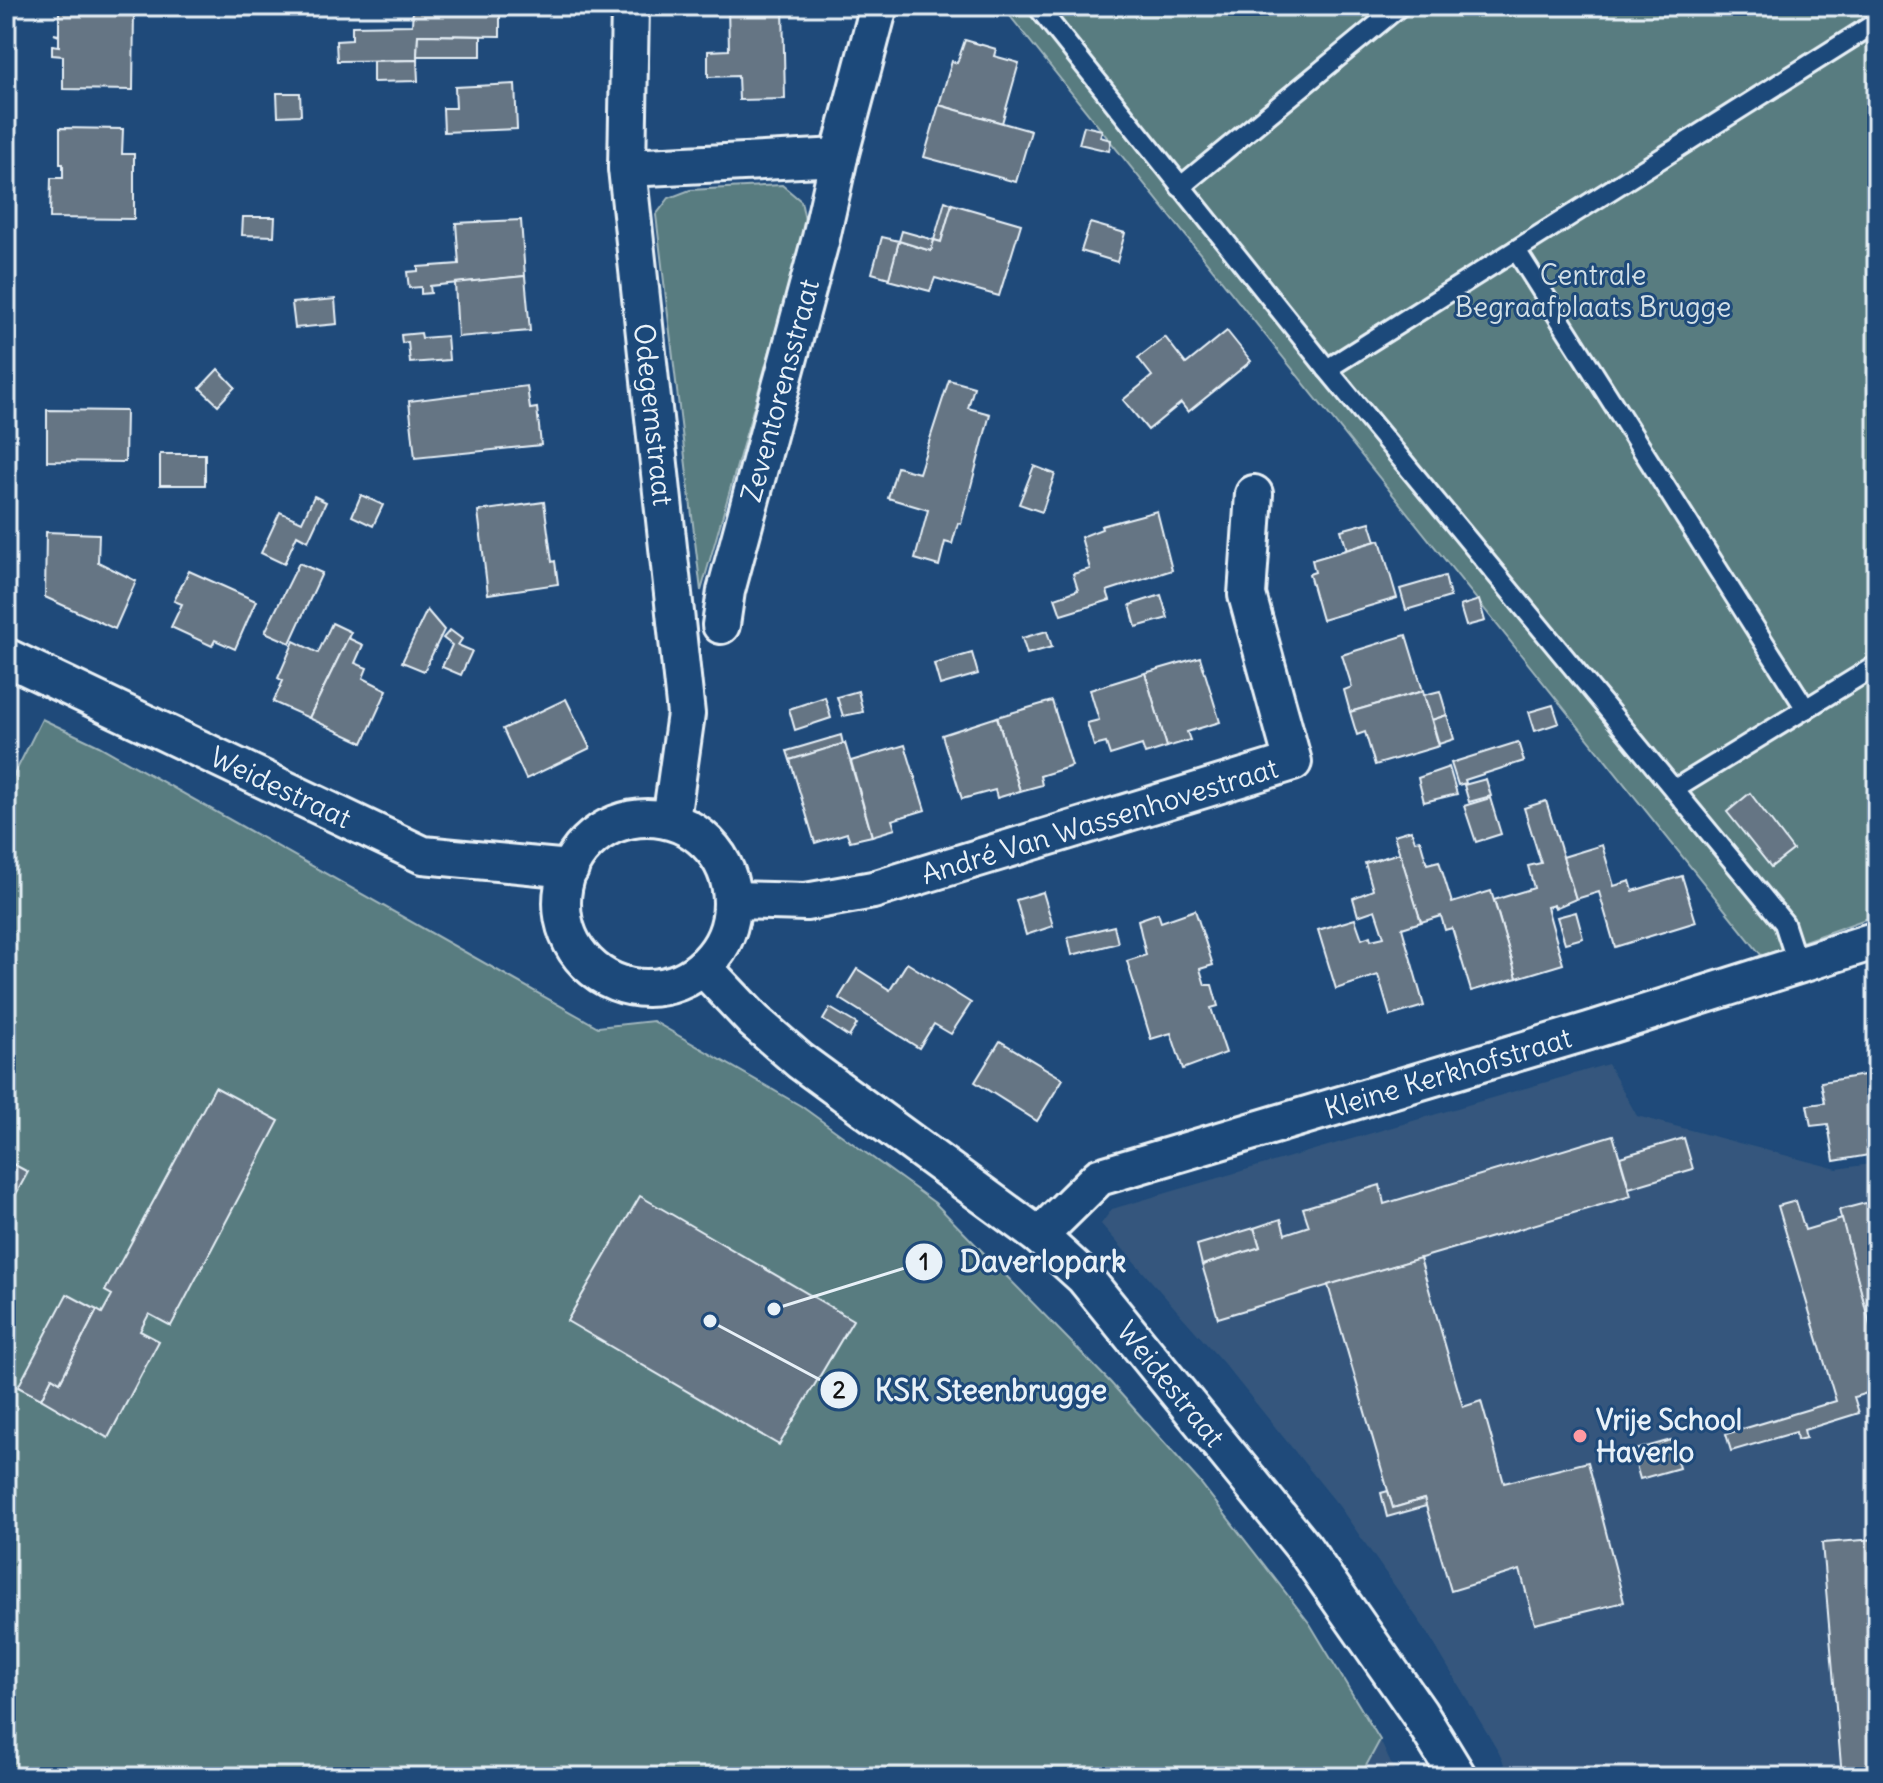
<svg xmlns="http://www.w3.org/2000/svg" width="1883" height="1783" viewBox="0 0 1883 1783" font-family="Delius,sans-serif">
<rect width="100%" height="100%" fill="#1f4a7a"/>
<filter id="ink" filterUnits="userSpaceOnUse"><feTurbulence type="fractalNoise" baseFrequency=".0125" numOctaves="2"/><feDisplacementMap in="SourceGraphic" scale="16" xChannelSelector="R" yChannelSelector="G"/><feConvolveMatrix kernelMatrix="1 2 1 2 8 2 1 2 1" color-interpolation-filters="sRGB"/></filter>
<g filter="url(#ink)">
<g fill="#34577d">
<polygon points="1608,1064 1637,1116 1837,1169 1877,1163 1877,1777 1510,1777 1499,1753 1427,1632 1339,1506 1225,1365 1101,1224 1112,1209"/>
<polygon points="1380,1740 1397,1777 1360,1777"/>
</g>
<g fill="#587b80" stroke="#a0b6bc" stroke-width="2">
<polygon points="1002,6 1877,6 1877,915 1762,956"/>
<polygon points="782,185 801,201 806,225 701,591 656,215 669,198 690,190"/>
<polygon points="42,719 99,746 598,1027 653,1021 801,1106 935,1203 1110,1382 1199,1481 1310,1624 1380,1740 1360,1777 6,1777 6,791"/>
</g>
<g fill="#657584" stroke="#e8f1f8" stroke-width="2">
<polygon points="59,6 134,9 133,90 63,89 63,56 52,55 52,45 59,46 59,36 54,34 59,35"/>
<polygon points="413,6 500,6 500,36 418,35 417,60 337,61 336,41 352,40 352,26 412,25"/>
<polygon points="728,6 783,6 785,99 739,100 738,76 708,77 708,51 729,50"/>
<polygon points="418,35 481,36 481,56 417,56"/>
<polygon points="965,40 996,49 994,56 1019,63 1002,123 939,105 952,61 957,63"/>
<polygon points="417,60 418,81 373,82 373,61"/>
<polygon points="515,84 517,129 444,132 443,108 456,108 455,87"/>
<polygon points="277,93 300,93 301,115 278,116"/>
<polygon points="939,105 1031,131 1016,182 924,157"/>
<polygon points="1084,126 1102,130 1100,137 1111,140 1109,151 1079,144"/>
<polygon points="60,128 123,129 122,154 134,154 134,219 50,218 51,178 63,178 63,164 60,164"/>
<polygon points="945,201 952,204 941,242 934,240"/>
<polygon points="952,204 1021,224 999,296 935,278 930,291 888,280 899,241 931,251 934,240 941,242"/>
<polygon points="243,217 275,217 274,236 242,235"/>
<polygon points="521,220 525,276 430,286 431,293 421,294 421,287 409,288 407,272 418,271 418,267 459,264 456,223"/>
<polygon points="1090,223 1125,233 1117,262 1081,251"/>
<polygon points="902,231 934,240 931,251 899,241"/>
<polygon points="882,237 899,241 889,278 872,273"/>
<polygon points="525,276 530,331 458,337 455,283"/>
<polygon points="335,299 337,324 295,328 292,303"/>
<polygon points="1227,331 1251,361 1188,412 1181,403 1148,430 1123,400 1152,376 1138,358 1165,337 1186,364"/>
<polygon points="421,333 422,338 447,336 449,360 410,363 408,342 402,343 401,335"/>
<polygon points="218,369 235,387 218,405 200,388"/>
<polygon points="949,380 974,387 968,408 990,414 961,524 958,523 952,544 945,542 939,566 915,559 928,510 888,498 897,467 919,473"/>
<polygon points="527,386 530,409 537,408 541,445 415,458 409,401"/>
<polygon points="47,410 126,411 125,462 47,461"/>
<rect x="160" y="454" width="45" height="31"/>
<polygon points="1034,466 1055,474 1042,512 1019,504"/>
<polygon points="361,495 383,505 373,526 352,516"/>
<polygon points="314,496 326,502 308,541 297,535 284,564 261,553 280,512 302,522"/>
<polygon points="544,502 552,562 555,561 558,584 488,594 478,511"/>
<polygon points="1157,511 1172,570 1107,591 1110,600 1061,615 1055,598 1078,590 1073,574 1090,569 1081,537 1102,529 1101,526"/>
<polygon points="1370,522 1376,541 1347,550 1341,530"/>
<polygon points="46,532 99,534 98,562 136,581 115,629 45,597"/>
<polygon points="1380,540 1397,598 1322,620 1309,574 1315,572 1312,560"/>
<polygon points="299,563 322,573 290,643 265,632"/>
<polygon points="189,571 256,601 235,649 215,640 212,646 171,627 182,604 174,601"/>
<polygon points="1445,576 1450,597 1406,610 1400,589"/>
<polygon points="1161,595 1168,618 1136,627 1130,605"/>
<polygon points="1479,600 1485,621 1466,626 1460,606"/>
<polygon points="427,610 444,630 424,671 402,662"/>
<polygon points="332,623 351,632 309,718 273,702 283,681 278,678 294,641 318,653"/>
<polygon points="450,630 462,639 458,645 472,651 461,675 442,667 452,645 443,638"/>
<polygon points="1047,631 1052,647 1027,654 1022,638"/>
<polygon points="1406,635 1423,691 1350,712 1344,690 1352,687 1342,655"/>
<polygon points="348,638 363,645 355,663 367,668 363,678 387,690 363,743 309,718"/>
<polygon points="972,653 978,674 940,685 934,664"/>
<polygon points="1200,657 1220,722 1187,732 1190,740 1167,747 1145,673"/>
<polygon points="1145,673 1167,747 1145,754 1142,745 1110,755 1106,743 1094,746 1087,723 1099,720 1090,690"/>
<polygon points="858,691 863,712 843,716 837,697"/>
<polygon points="1423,691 1439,746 1375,765 1365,732 1357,735 1350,712"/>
<polygon points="1440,691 1447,715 1432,720 1424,695"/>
<polygon points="825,697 831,718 795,730 789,709"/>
<polygon points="566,699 590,748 526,779 503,729"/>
<polygon points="1052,701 1072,766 1040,776 1042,785 1020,791 997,717"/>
<polygon points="1553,705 1559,723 1535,731 1529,712"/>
<polygon points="1447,715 1454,739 1439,744 1432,720"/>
<polygon points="997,717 1020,791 997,798 995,790 962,799 942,735"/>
<polygon points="841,735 843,744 790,760 787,751"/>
<polygon points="1518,742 1524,761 1465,780 1466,783 1458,785 1451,763"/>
<polygon points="845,743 872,836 850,841 847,833 815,843 790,760"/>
<polygon points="905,745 925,810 892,820 895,829 872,836 851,761"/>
<polygon points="1449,767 1457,794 1424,802 1418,778"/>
<polygon points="1486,779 1491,796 1469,802 1464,785"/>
<polygon points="1750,793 1793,850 1771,867 1727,812"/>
<polygon points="1490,798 1501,834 1476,842 1464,806"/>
<polygon points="1546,801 1576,899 1555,908 1554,905 1547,907 1563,964 1517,978 1494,900 1534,888 1528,866 1541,863 1524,808"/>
<polygon points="1411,830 1415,841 1420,840 1427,864 1439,861 1452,903 1491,891 1517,978 1471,991 1452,928 1445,930 1441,916 1421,922 1394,835"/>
<polygon points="1602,845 1614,886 1630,881 1633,891 1682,876 1696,922 1615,947 1599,892 1576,899 1563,857"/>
<polygon points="1400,853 1421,922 1402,928 1424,1006 1390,1016 1378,975 1336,989 1318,930 1355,919 1362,939 1370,936 1371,940 1384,937 1375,910 1358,916 1353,898 1373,890 1365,863"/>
<polygon points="1043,892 1053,926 1026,935 1016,900"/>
<polygon points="1195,910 1213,965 1200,969 1205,985 1212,985 1218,1006 1211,1008 1226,1053 1183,1069 1171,1033 1151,1039 1127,961 1146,955 1138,920 1158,913 1161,922"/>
<polygon points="1576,912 1583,938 1565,943 1557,917"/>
<polygon points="1114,926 1118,943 1072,955 1068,937"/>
<polygon points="907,963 971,1003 951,1034 934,1024 919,1048 839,998 857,969 890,990"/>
<polygon points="830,1008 857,1024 849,1037 823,1020"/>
<polygon points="1000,1041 1063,1079 1037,1121 975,1082"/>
<polygon points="1877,1073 1877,1140 1866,1142 1869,1155 1834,1161 1828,1124 1811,1126 1807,1105 1825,1103 1821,1082"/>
<polygon points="215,1087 279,1121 171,1326 149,1314 140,1331 159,1341 108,1438 41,1399 52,1377 60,1382 97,1310 102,1313 112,1295 105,1291"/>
<polygon points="1613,1135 1631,1196 1218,1318 1202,1265 1260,1247 1254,1228 1281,1219 1285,1234 1309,1226 1303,1208 1380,1185 1384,1204"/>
<polygon points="1684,1138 1693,1169 1629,1188 1620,1157"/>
<polygon points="13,1164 28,1172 10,1205 6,1203 6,1177"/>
<polygon points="640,1196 853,1320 779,1445 567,1321"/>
<polygon points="1877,1200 1877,1352 1839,1210"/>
<polygon points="1796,1201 1805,1230 1842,1219 1877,1352 1877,1390 1854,1397 1859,1413 1804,1430 1806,1438 1797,1440 1796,1432 1731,1451 1726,1434 1836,1401 1778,1206"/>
<polygon points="1254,1228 1260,1247 1202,1265 1197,1245"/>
<polygon points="1420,1258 1463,1407 1481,1401 1504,1483 1588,1462 1624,1602 1535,1624 1520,1570 1451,1591 1424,1499 1393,1508 1328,1285"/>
<polygon points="67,1294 97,1310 60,1382 52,1377 41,1399 18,1387"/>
<polygon points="1671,1440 1679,1468 1640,1479 1632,1451"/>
<polygon points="1388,1491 1393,1508 1424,1499 1426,1506 1387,1517 1381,1493"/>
<polygon points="1877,1539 1877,1777 1842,1777 1822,1543"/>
</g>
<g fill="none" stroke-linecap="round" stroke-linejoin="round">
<defs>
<g id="lane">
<polyline points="1037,6 1327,369 1784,923 1798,966"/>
<polyline points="1180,187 1400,6"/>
<polyline points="1516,250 1806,709"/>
<polyline points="1327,369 1877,22"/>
<polyline points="1675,789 1877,665"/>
</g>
<g id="street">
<path id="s1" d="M630,6L627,168L686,714L671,820"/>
<polyline points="627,168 839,157"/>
<path id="s2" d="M721,625L726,591L821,238L839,157L879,6"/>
<path id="s3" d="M6,657L423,855L570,869"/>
<circle cx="647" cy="903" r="85"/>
<path id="s4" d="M733,900L806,902L873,890L1293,762L1247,595L1254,494"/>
<path id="s5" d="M703,967L754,1021L800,1061L1039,1236L1084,1277L1304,1548L1419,1713L1458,1777"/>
<path id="s6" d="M1039,1236L1099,1177L1589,1031L1877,940"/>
</g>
</defs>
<use href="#lane" stroke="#e8f1f8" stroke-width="24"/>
<use href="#street" stroke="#e8f1f8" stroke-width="42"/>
<use href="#lane" stroke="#1f4a7a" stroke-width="18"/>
<use href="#street" stroke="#1f4a7a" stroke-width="36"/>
</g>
</g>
<circle fill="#ff9aa2" stroke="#1f4a7a" stroke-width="3" cx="1580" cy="1436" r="8"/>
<g text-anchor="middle" stroke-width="6" stroke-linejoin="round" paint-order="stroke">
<g font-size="28" fill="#d2dfe6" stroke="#1f4a7a">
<text x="1593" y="285">Centrale<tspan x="1593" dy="32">Begraafplaats Brugge</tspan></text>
</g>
<g font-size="28" fill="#e8f1f8" stroke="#1f4a7a">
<text dy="10" stroke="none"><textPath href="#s2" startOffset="242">Zeventorensstraat</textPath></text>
<text dy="10" stroke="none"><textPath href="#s1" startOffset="410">Odegemstraat</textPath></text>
<text dy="10" stroke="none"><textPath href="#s3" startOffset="304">Weidestraat</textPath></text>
<text dy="10" stroke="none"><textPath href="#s4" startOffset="378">André Van Wassenhovestraat</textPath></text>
<text dy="10" stroke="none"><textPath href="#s6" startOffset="448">Kleine Kerkhofstraat</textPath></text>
<text dy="10" stroke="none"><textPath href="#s5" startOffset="630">Weidestraat</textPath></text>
</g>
<g font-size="28" font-weight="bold" fill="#e8f1f8" stroke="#1f4a7a" text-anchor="start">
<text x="1596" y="1430">Vrije School<tspan x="1596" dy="32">Haverlo</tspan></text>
</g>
</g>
<path fill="none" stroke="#e8f1f8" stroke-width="3" d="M774 1309L924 1262M710 1321L839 1390"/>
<g fill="#e8f1f8" stroke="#1f4a7a" stroke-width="3">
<circle cx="774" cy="1309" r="8"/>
<circle cx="710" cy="1321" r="8"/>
<circle cx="924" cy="1262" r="20"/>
<circle cx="839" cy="1390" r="20"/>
</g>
<g font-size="24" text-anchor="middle" font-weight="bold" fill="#111">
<text x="924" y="1270">1</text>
<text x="839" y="1398">2</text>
</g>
<g font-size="30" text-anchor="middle" font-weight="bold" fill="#e8f1f8" stroke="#1f4a7a" stroke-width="6" stroke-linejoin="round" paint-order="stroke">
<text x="1043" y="1272">Daverlopark</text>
<text x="991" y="1401">KSK Steenbrugge</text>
</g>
<rect width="1883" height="1783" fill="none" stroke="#1f4a7a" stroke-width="32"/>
<rect x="16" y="16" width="1851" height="1751" fill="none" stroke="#e8f1f8" stroke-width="3" filter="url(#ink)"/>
</svg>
